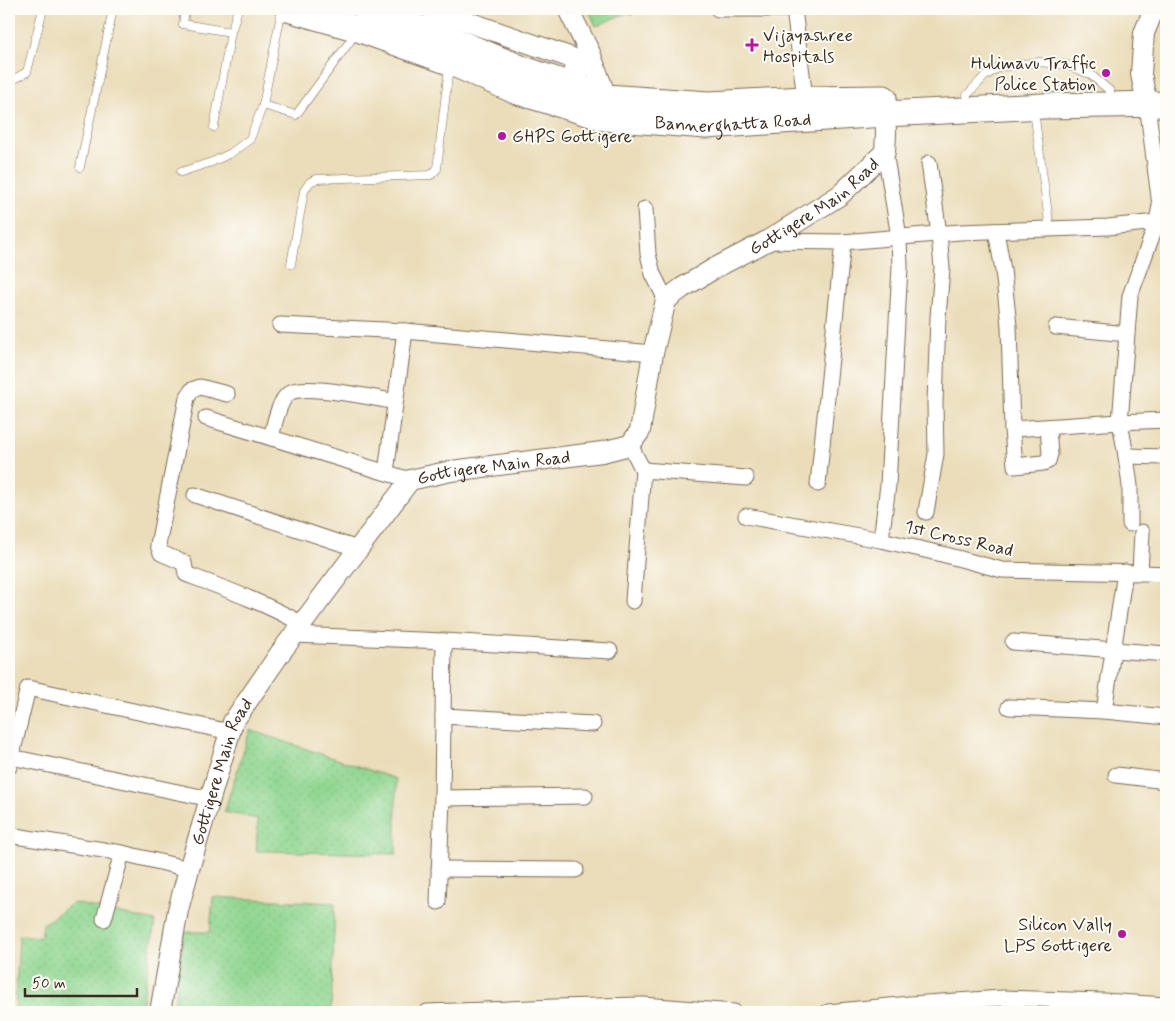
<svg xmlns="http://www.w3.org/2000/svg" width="1175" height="1021" viewBox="0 0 1175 1021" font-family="Mynerve,sans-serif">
<defs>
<pattern id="grass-dots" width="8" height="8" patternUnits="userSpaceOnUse" patternTransform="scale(1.25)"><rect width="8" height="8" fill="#90d690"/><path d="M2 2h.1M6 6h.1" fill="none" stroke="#7db87c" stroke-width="1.8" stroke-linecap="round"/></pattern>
<pattern id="park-tufts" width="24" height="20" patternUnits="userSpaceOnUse" patternTransform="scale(1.25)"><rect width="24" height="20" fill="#90d690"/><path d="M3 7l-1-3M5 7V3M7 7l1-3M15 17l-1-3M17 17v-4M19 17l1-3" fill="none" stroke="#7db87c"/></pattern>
</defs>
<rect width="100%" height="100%" fill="#fdfcf7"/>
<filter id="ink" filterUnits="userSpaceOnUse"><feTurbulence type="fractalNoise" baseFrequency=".02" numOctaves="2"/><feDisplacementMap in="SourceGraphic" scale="10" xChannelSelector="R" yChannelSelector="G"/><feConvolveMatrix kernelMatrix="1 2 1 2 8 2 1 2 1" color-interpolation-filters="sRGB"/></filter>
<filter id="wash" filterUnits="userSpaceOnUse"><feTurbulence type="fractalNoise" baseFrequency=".0096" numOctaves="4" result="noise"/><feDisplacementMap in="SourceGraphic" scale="20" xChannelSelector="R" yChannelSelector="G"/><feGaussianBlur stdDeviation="1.12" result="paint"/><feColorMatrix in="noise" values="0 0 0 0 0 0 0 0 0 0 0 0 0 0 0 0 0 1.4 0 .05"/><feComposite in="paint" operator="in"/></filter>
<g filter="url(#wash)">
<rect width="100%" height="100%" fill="#ebddba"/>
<g fill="url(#grass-dots)" stroke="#668057">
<polygon points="250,730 396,779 396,854 256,851 258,819 224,812"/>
<polygon points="213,897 335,903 331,1012 173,1012 184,932 210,932"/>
<polygon points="74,903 155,921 141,1012 15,1012 19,935 41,937 43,924"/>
</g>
<polygon fill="url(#park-tufts)" stroke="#668057" points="588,9 636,9 596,26"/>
</g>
<g filter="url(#ink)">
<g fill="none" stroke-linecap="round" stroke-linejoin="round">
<defs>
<g id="service">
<polyline points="185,9 183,24 231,32 214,127"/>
<polyline points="628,9 630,12"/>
<polyline points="231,32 238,9"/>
<polyline points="9,76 16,78 27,72 43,9"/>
<polyline points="967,95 984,77 999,67 1039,62 1067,65 1090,74 1110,91"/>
<polyline points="263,105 282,9"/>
<polyline points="1034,111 1050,229"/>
<polyline points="80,167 113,9"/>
<polyline points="181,172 212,162 231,153 250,139 263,105 296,115 356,33"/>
<polyline points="291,264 304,191 310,182 316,179 431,175 437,169 449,67"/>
</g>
<g id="minor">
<polyline points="718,9 794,9"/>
<polyline points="794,9 806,107"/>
<polyline points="645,209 648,254 653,274 666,300"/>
<polyline points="996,231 1003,270 1009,326 1012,429 1015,466 1043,463 1048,461 1050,454 1048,427"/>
<polyline points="767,241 843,242 960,232 1108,227 1157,222 1165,223"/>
<polyline points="280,325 405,331 653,353"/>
<polyline points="1056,327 1127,334"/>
<path d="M227,394L200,387L192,390L187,398L158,545L161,553L184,563L186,574C226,589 265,603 302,624"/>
<polyline points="206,418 410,480"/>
<polyline points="1012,429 1120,422 1166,420"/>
<path d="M271,438C274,425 279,398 291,392C306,384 376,398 395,402"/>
<polyline points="630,445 643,470 746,478"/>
<polyline points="1126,456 1166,457"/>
<polyline points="386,472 405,331"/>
<polyline points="818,484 843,242"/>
<polyline points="195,495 358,549"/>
<polyline points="926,512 936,454 935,403 938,317 942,268 939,234 929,163"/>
<polyline points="746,516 881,540 942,554 1002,570 1144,573 1166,574"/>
<polyline points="1130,524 1130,486 1126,456 1120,422 1130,296 1157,222 1160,205 1147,104"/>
<polyline points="881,540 888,485 900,267 899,237 885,152"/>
<polyline points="1140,573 1142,532"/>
<polyline points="633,601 643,470"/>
<polyline points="294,635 444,641 610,651"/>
<polyline points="1013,642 1166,654"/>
<polyline points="1009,707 1104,711 1166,717"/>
<polyline points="1104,711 1125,572"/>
<polyline points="443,716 593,724"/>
<polyline points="11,757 211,799"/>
<polyline points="9,767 28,688 230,732"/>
<polyline points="1116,775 1166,781"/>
<polyline points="442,798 585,796"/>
<polyline points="9,835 122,853 189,869"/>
<polyline points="439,869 576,870"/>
<polyline points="438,902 442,798 444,641"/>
<polyline points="104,919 122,853"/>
<polyline points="487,1010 554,1007 643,1005 734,1012"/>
<polyline points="427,1012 487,1010 488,1012"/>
<polyline points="828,1012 910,1004 1003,998 1103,1001 1166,1005"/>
</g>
<g id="tertiary">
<polyline points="431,9 572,58 581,89"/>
<polyline points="568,9 590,53 606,97 605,108"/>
<polyline points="1147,104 1141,74 1144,33 1154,9"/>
<path id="s1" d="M160,1012L178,910L189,869L233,722L281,652L410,480L451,471L602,452L630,445L640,431L653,353L666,300L682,288L715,268L767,241L840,195L885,152L886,134L885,101"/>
</g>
<g id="primary">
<path id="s2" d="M288,9L358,29L449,62L515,91L604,118L706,126L885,114L1044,106L1166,104"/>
<polyline points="366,9 451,39 521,68 606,97 709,104 805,99 884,98"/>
</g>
</defs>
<use href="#service" stroke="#796955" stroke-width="9"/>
<use href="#minor" stroke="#796955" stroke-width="17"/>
<use href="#tertiary" stroke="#796955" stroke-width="22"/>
<use href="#primary" stroke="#796955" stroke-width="27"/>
<use href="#service" stroke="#fff" stroke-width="8"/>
<use href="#minor" stroke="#fff" stroke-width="15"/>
<use href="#tertiary" stroke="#fff" stroke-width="20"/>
<use href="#primary" stroke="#fff" stroke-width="25"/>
</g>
</g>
<g fill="#b5179e" stroke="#fdfcf7" stroke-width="2">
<path d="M749.5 37.5h5v5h5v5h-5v5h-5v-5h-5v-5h5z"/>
<circle cx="1106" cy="73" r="5"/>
<circle cx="502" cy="136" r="5"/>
<circle cx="1122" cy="934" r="5"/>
</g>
<g text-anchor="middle" stroke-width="4" stroke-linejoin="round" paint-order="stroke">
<g font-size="18" fill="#3b2a1e" stroke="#fdfcf7" text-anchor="start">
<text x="763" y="41">Vijayashree<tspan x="763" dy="21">Hospitals</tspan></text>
<text x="1096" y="69" text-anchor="end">Hulimavu Traffic<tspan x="1096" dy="21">Police Station</tspan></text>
<text x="512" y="142">GHPS Gottigere</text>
<text x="1112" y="930" text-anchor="end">Silicon Vally<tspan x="1112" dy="21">LPS Gottigere</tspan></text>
</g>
<g font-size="18" fill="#3b2a1e" stroke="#fdfcf7">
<text dy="6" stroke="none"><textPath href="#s2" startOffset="464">Bannerghatta Road</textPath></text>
<text dy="6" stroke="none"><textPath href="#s1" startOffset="1149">Gottigere Main Road</textPath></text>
<text dy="6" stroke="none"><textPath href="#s1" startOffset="684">Gottigere Main Road</textPath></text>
<text transform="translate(959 538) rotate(13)" y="6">1st Cross Road</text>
<text dy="6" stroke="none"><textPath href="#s1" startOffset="249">Gottigere Main Road</textPath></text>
</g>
</g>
<rect width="1175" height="1021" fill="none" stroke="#fdfcf7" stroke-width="30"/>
<path d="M25 988v8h112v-8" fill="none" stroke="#3b2a1e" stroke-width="2.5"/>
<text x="32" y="988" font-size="15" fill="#3b2a1e" stroke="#fdfcf7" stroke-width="4" paint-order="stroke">50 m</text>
</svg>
